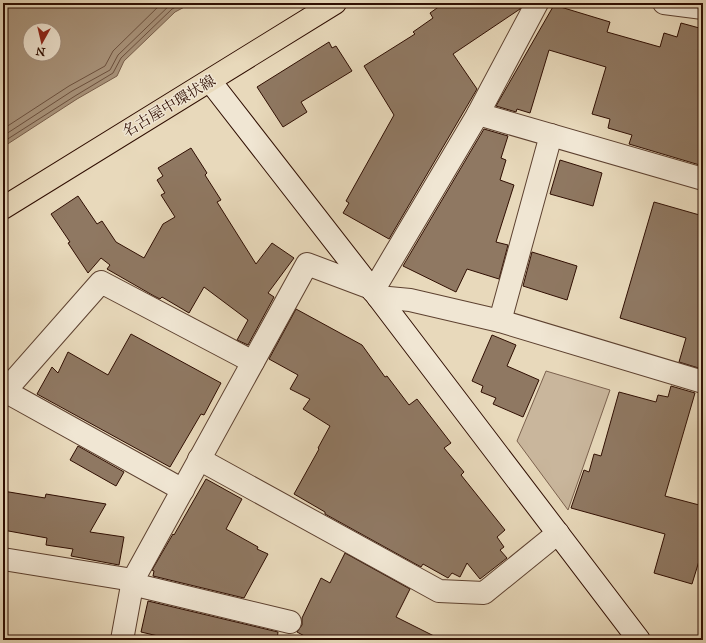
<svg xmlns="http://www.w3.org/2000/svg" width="706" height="643" viewBox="0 0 706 643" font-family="'IM FELL Great Primer','Noto Serif JP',serif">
<rect width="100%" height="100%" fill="#e8d9bb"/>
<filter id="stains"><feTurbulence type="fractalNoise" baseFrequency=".005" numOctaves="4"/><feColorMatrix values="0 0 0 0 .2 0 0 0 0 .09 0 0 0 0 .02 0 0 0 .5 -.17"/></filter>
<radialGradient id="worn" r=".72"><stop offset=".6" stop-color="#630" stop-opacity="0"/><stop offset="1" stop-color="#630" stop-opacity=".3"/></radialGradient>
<polygon fill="#c9b69c" stroke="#7c624f" points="546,371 610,390 568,510 517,441"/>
<path fill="#a9947c" stroke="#785e4b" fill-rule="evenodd" d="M3,3H192L175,12L124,61L117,76L77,99L3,147ZM30,30H54V54H30Z"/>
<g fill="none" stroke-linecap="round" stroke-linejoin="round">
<g stroke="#6c513f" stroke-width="1">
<polyline points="3,129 69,86 105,66 113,51 162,3"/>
<polyline points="3,136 72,91 110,70 118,55 172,3"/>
<polyline points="3,142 75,96 113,73 121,58 172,9 183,3"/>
</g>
</g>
<g fill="#8f7862" stroke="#2f0e02">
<polygon points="444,3 523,3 520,9 453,54 477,89 389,239 343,213 349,203 346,201 394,115 364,66 415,34 413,32 433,18 430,13"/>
<polygon points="554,5 610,22 607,32 660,47 664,33 677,37 681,23 703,29 703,166 629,144 632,135 608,128 610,119 592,114 606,67 549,50 530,113 517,109 516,112 496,106"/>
<polygon points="329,42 332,48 336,46 352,71 301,102 307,112 283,127 257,87"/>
<polygon points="484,129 508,136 501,158 506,160 500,180 514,185 496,242 508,245 499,279 467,269 456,292 403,266"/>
<polygon points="191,148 207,173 205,175 221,200 217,202 256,264 272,243 294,258 268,293 274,297 248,345 237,340 248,320 204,287 189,313 162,297 160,299 154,296 107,269 110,265 101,258 88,273 68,243 70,242 51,214 78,196 97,224 102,221 116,242 144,258 163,224 175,217 161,195 165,193 157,180 163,176 158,168"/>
<polygon points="560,160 602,173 593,206 550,194"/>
<polygon points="654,202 703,216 703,364 702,369 679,362 686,338 620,318"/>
<polygon points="532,252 577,266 567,300 523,286"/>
<polygon points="296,309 362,345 385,377 387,376 409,405 417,399 451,443 444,448 464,472 461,475 505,530 497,537 504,547 500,550 507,558 480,579 467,563 460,577 452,573 448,578 423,564 421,567 325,514 325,512 294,494 319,449 318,448 330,426 303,409 310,399 290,389 298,375 269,359"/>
<polygon points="131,334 221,383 204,415 201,414 170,467 37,394 52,367 58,373 68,352 108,375"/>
<polygon points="492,335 516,345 507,366 539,380 523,417 493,404 496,398 481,392 483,386 472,381"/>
<polygon points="671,386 695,393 665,496 703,506 703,548 692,584 654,573 665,534 571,508 584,470 589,472 594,454 601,456 619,392 656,402 658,395 668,397"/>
<polygon points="78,446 124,472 116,486 70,460"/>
<polygon points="206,479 242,499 226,529 258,547 257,549 268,554 244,598 153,576 154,571 152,570 173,534 174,535"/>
<polygon points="3,491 45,498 46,494 106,504 90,532 124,537 119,565 71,556 73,549 46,545 47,538 3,530"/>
<polygon points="345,553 410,589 396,617 442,640 312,640 297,632 302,625 302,618 321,578 330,583"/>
<polygon points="148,601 278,632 277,640 175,640 141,632"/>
</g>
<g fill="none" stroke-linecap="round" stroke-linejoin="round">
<defs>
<g id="street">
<polyline points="537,3 478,114 703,179"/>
<polyline points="664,3 703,8"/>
<polyline points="373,291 478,114"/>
<polyline points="378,297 410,300 500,321 703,382"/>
<polyline points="500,321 551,135"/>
<polyline points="3,390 183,490"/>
<polyline points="5,391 101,282 253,362"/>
<polyline points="199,459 439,591 484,593 558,533"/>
<polyline points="3,559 133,580"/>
<polyline points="132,584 290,622"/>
<polyline points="122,640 133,580 307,264 371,288"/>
</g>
<polyline id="secondary" points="210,81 378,297 639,640"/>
<polyline id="primary" points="3,208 335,3"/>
</defs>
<use href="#street" stroke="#5d4130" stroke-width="24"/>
<use href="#secondary" stroke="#2f0e02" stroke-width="24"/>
<use href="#primary" stroke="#2f0e02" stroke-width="24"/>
<use href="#street" stroke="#f0e6d3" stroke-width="22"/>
<use href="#secondary" stroke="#f0e6d3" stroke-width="22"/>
<use href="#primary" stroke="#e8d9bb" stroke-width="22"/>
</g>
<g text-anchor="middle" stroke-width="3" stroke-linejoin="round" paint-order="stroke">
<g font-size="15" fill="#2f0e02" stroke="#f0e6d3">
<text transform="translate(169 106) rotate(-31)" y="5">名古屋中環状線</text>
</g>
</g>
<rect width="706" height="643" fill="none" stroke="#e8d9bb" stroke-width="16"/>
<rect x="4" y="4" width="698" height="635" fill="none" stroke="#2f0e02" stroke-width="2"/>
<rect x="8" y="8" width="690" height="627" fill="none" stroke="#2f0e02"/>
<g transform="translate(42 42) rotate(188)"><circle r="19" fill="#f0e6d3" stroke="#a3907f"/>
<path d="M0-3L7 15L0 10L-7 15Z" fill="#8f2418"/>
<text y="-6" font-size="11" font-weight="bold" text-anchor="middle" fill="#2f0e02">N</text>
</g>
<rect width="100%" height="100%" filter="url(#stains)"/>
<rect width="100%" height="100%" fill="url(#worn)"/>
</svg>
